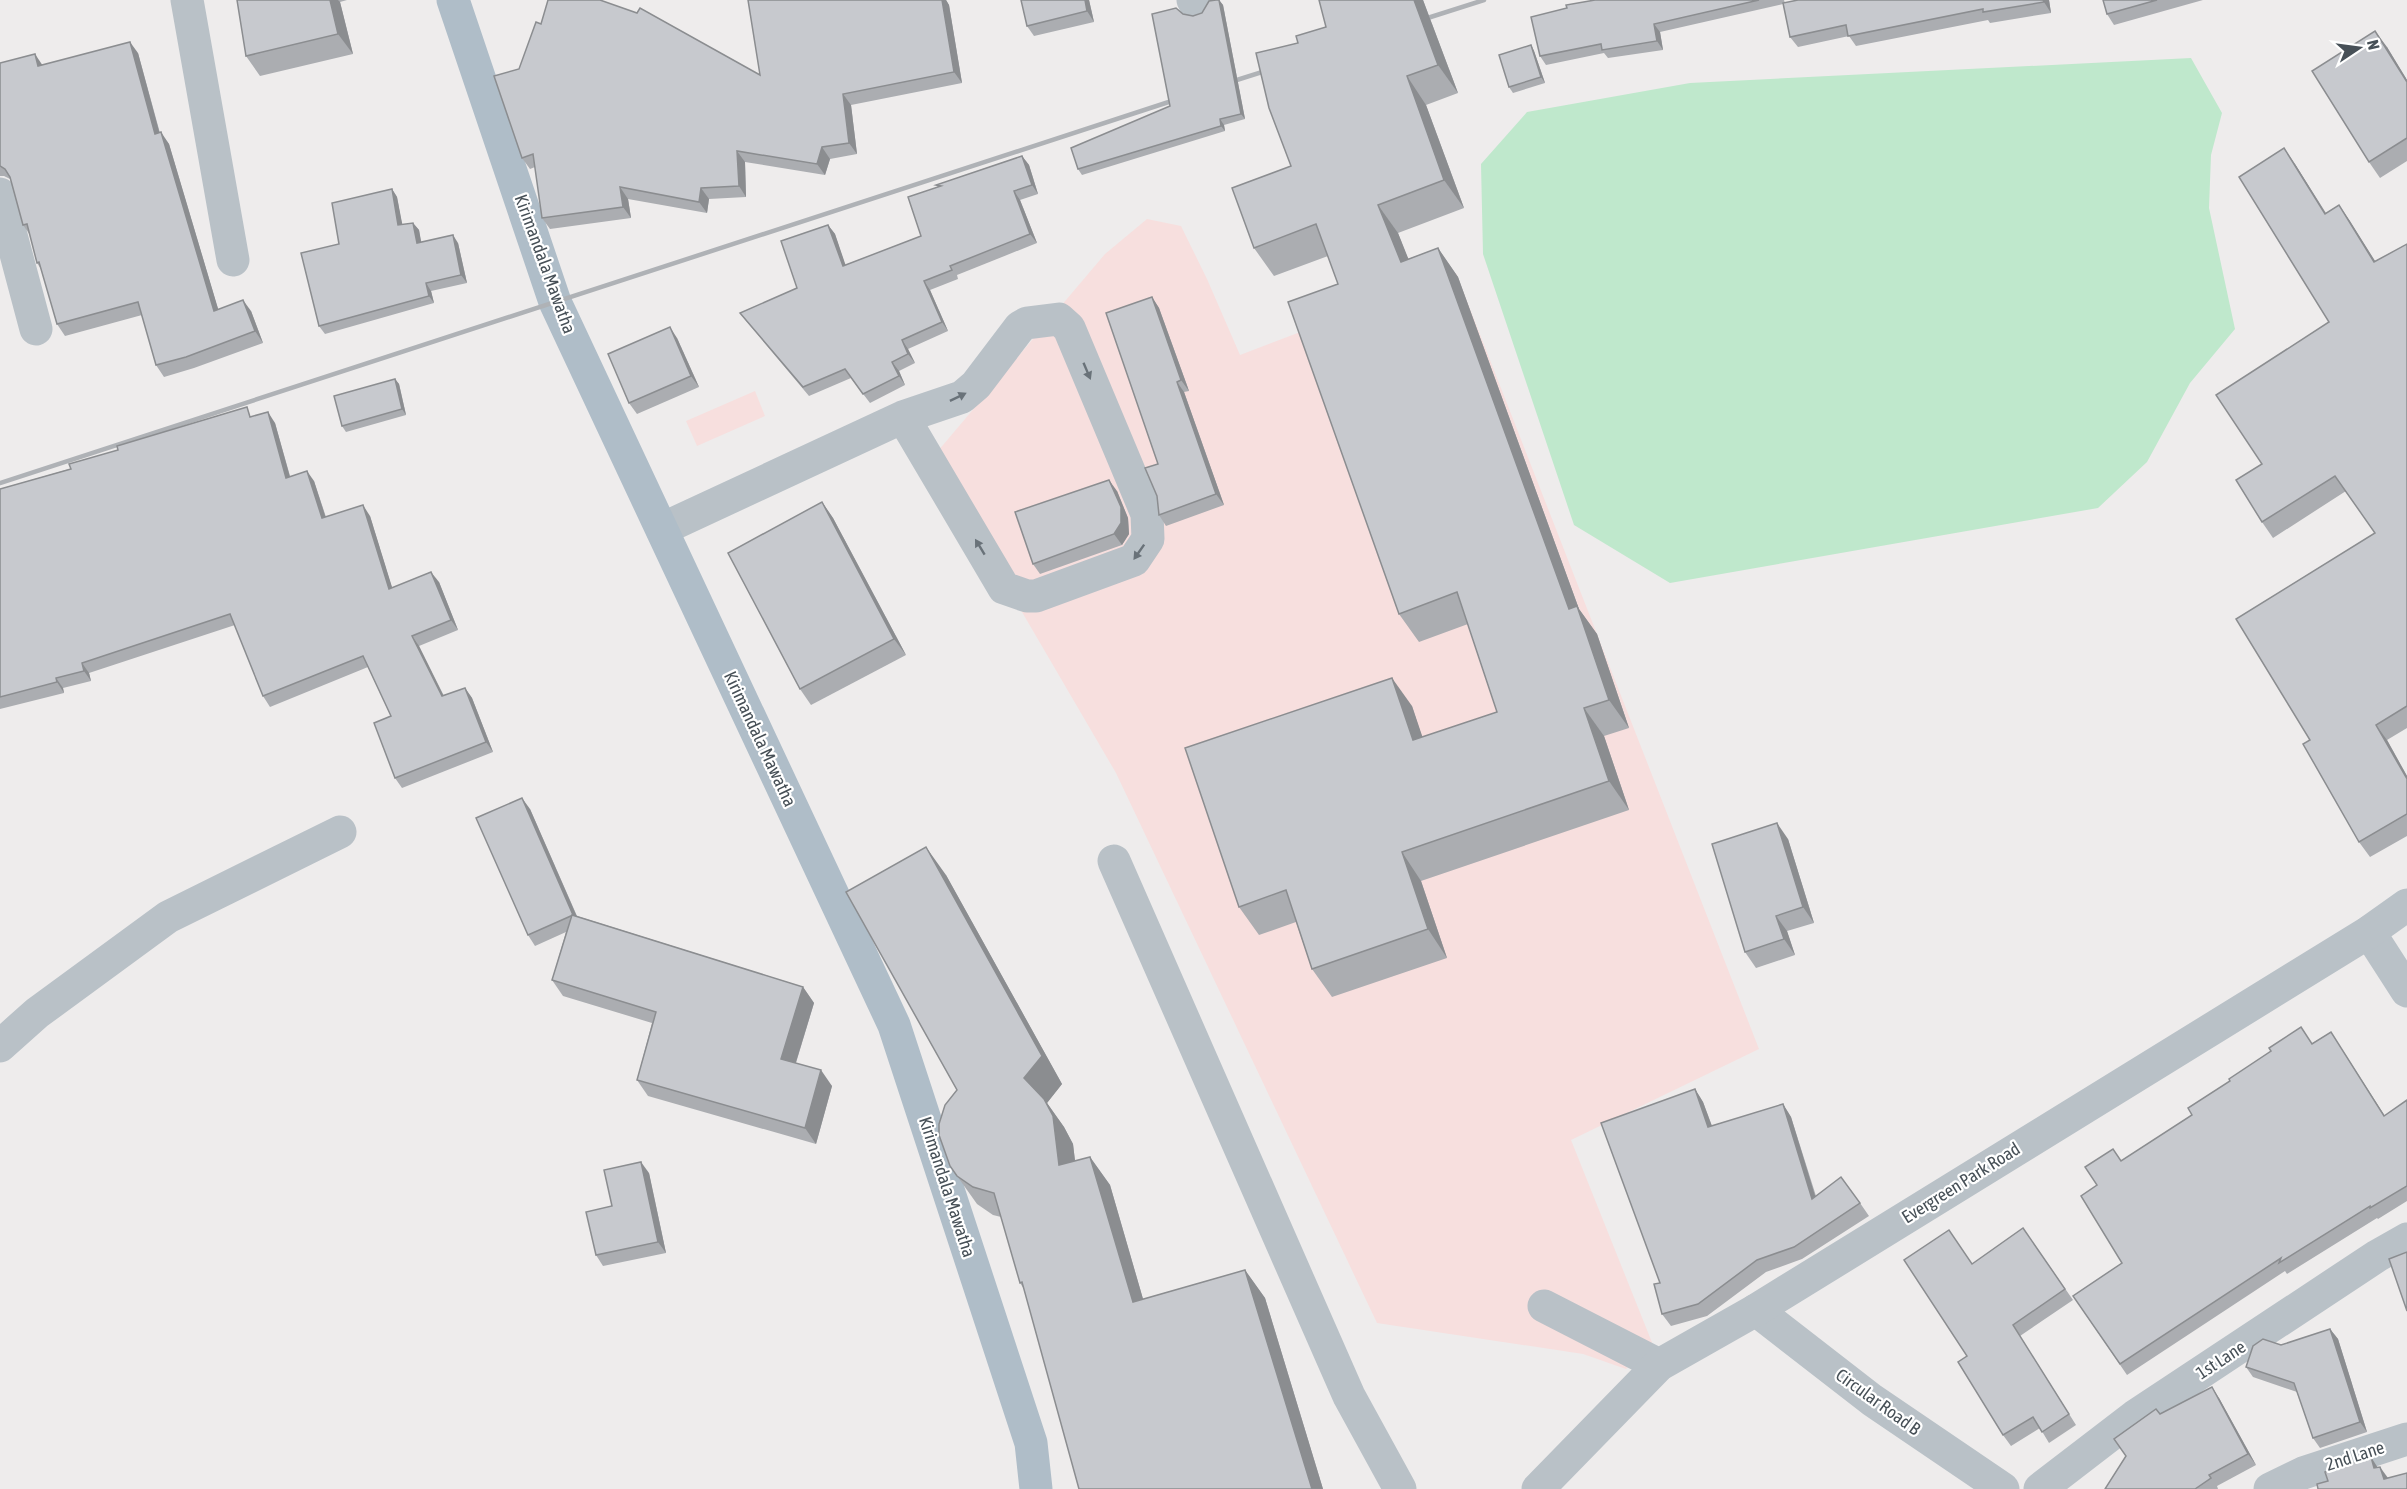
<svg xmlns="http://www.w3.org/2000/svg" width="2407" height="1489" viewBox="0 0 2407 1489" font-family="'Asap Condensed',sans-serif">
<rect width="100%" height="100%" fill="#eeecec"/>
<g fill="#f7dfde">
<polygon points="1147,219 1181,226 1207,279 1240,355 1456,273 1759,1049 1571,1140 1653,1345 1626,1369 1583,1354 1377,1323 1116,773 932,458 1105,254"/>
<polygon points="755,391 765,416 697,446 686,421"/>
</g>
<polygon fill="#bfe8cc" points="2191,58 2222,113 2211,155 2209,208 2235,329 2190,383 2147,462 2098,508 1670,583 1574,525 1483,254 1481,164 1527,112 1690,83"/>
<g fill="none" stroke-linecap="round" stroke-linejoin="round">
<g stroke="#b9c1c7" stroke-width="33">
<polyline points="187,0 233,260"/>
<polyline points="1193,0 1195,3"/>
<polyline points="0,194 36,329"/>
<polyline points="662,529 903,417 962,397 976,385 1020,327 1027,323 1059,319 1069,328 1147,514 1148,539 1134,560 1036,596 1027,596 1004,588 903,417"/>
<polyline points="1114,861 1349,1396 1400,1489"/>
<polyline points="2369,932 2407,991"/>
<polyline points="0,1046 37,1013 168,917 340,832"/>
<polyline points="1544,1306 1659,1365"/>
<polyline points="1756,1310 1872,1400 2003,1489"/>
<polyline points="1538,1489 1659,1365 1756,1310 2369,932 2407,905"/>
<polyline points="2040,1489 2135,1416 2377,1256 2407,1239"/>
<polyline points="2270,1489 2303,1473 2407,1439"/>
</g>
<polyline stroke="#afbdc8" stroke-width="33" points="453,0 555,302 894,1025 1031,1443 1036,1489"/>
<g stroke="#afb2b6" stroke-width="4.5">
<polyline points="1415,22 1484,0"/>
<polyline points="1221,85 1275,68"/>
<polyline points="0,483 1184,97"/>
</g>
</g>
<g fill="#abadb1">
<polygon points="237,0 347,0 340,2 353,54 260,76 246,56"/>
<polygon points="748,0 946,0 949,5 962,83 851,105 857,154 830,159 825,175 745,162 746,197 709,199 707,213 628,199 631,218 550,229 542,218 535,167 530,169 522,158 519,69 541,24 760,75"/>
<polygon points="1089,0 1094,22 1034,36 1027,26"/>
<polygon points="1219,0 1223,5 1245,119 1224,125 1225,131 1082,175 1078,169 1170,106 1183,14 1193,16 1202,13"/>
<polygon points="1319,0 1423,0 1458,93 1426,105 1464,208 1398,233 1408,259 1438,248 1458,277 1579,609 1597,634 1629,728 1604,736 1629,810 1421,881 1447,958 1332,997 1312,969 1296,922 1259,935 1239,907 1412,706 1422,737 1497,712 1468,624 1419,642 1399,614 1338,284 1328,256 1274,276 1254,248 1291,166 1298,43 1326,27"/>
<polygon points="1595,0 1784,0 1785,3 1798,0 2049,0 2051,13 1990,23 1988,20 1856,46 1849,36 1798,47 1790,37 1783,4 1660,32 1663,50 1608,58 1604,53 1546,65 1540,56"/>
<polygon points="2103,0 2203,0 2114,25 2107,14"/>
<polygon points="1531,45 1534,51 1545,83 1513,93 1509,87"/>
<polygon points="2387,47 2407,80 2407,161 2380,178 2369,162"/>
<polygon points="138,53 160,133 169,144 218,309 251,311 263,343 194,368 164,377 156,365 142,315 65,336 57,324 41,269 37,263 30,235 23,225 10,179 4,176 0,176 0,63 43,65"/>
<polygon points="1022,156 1029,165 1038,194 1020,200 1037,243 957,275 958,279 930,290 948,331 908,349 915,363 899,371 905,385 870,403 851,378 809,396 747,322 740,313 797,288 828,225 835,234 845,265 921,236 938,187 936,185"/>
<polygon points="2295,164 2326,213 2339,205 2375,261 2407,244 2407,728 2387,740 2407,776 2407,836 2370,857 2359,842 2310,740 2375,533 2346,491 2273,538 2262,522 2262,464 2329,322"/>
<polygon points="392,189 397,197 402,225 413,223 419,230 421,243 458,243 467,283 431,291 434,303 325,334 319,326 339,244"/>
<polygon points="1152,297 1159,308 1189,391 1184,392 1224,505 1166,526 1159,515"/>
<polygon points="677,338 699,387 637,414 629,403"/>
<polygon points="395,379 399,384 406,415 346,432 342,426"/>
<polygon points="253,416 275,423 290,476 314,481 326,517 370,516 392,588 439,582 458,630 419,646 444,696 465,688 472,698 493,752 402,788 395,778 391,716 368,667 270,707 263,696 235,625 89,673 91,681 63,688 64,693 0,709 0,489"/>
<polygon points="1117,491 1128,518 1129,534 1122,545 1040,574 1033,564"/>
<polygon points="822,502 833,518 906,655 811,705 800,689"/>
<polygon points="530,809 577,916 803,987 814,1003 796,1063 832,1086 816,1144 648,1096 637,1080 652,1023 563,996 552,980 566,932 535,946 528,935"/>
<polygon points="1788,839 1814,923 1787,931 1795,955 1756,968 1745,952"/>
<polygon points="946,875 1062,1084 1047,1103 1064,1127 1073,1144 1075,1161 1090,1157 1110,1185 1143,1299 1245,1270 1265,1298 1323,1489 1079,1489 1024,1289 1020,1283 1001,1217 993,1215 977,1204 950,1166 957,1090"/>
<polygon points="2331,1032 2384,1116 2407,1100 2407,1201 2378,1219 2377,1218 2287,1274 2285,1271 2127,1375 2073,1296 2122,1263 2097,1185 2122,1161 2192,1115"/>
<polygon points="1695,1089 1703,1102 1712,1126 1783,1104 1791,1117 1816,1196 1860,1203 1869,1216 1802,1259 1766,1272 1707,1316 1671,1326 1662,1314 1660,1283"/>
<polygon points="649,1173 666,1253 603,1266 596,1255 612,1206"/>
<polygon points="2023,1228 2073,1300 2020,1336 2076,1425 2049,1443 2040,1428 2011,1446 2003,1435 1967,1356 1972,1264"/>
<polygon points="2330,1329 2338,1339 2367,1432 2320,1448 2313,1438 2297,1392 2253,1377 2246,1367 2281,1345"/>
<polygon points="2219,1398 2256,1465 2217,1486 2218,1489 2105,1489 2126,1456 2160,1414"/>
</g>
<g fill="#8b8d90">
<polygon points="330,0 338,0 340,2 353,54 338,34"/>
<polygon points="942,0 946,0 949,5 962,83 954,72"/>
<polygon points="1085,0 1089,0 1094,22 1087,11"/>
<polygon points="1219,0 1223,5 1245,119 1241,114"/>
<polygon points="1414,0 1423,0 1458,93 1438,65"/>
<polygon points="2043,0 2049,0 2051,13 2044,2"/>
<polygon points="1654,24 1660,32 1663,50 1657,41"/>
<polygon points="2375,31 2387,47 2407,80 2407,82"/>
<polygon points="130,42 138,53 163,146 155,134"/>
<polygon points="1531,45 1534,51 1545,83 1541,77"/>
<polygon points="35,54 43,66 38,66"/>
<polygon points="1407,76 1426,105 1464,208 1444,180"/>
<polygon points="843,94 851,105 857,154 849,143"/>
<polygon points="1220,119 1224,125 1225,131 1221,126"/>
<polygon points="161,132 169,144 222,322 214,311"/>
<polygon points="822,147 830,159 825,175 817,164"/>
<polygon points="2284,148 2295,164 2336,230 2325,214"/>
<polygon points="737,151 745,162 746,197 739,186"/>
<polygon points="1022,156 1029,165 1038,194 1032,185"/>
<polygon points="620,187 628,199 631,218 623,207"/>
<polygon points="701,188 709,199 707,213 699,202"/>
<polygon points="392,189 397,197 404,233 398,225"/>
<polygon points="1014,191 1020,200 1037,243 1030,234"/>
<polygon points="1378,205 1398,233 1421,290 1401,262"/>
<polygon points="2339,205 2350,221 2385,277 2374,262"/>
<polygon points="413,223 419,230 423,251 417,243"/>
<polygon points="828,225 835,234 849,275 843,266"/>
<polygon points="453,235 458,243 467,283 461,275"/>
<polygon points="1438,248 1458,277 1579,609 1597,634 1629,728 1609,700 1569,609"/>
<polygon points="924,281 930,290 948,331 942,322"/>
<polygon points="426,283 431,291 434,303 429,296"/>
<polygon points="1152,297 1159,308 1189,391 1181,380"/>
<polygon points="243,300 251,311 263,343 255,331"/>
<polygon points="670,327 677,338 699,387 691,376"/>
<polygon points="902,340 908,349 915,363 908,354"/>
<polygon points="892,362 899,371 905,385 899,376"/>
<polygon points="395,379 399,384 406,415 402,409"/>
<polygon points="1177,382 1184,392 1224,505 1216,494"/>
<polygon points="268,412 275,423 293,488 286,478"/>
<polygon points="307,471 314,481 329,528 322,518"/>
<polygon points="1109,480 1117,491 1128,518 1129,534 1122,545 1114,534"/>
<polygon points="822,502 833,518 906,655 894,639"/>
<polygon points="363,505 370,516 396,600 389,589"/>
<polygon points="431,572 439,582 458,630 451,620"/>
<polygon points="412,636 419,646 449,707 442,696"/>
<polygon points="82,663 89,673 91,681 84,671"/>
<polygon points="56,678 63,688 64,693 57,682"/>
<polygon points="1392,678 1412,706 1433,768 1413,740"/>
<polygon points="465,688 472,698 493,752 486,742"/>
<polygon points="1584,708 1604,736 1629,810 1609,781"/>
<polygon points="2376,725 2387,740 2407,776 2407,779"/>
<polygon points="522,798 530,809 581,926 573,915"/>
<polygon points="1777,823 1788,839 1814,923 1803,907"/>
<polygon points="926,847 946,875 1062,1084 1047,1103 1064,1127 1073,1144 1079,1194 1059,1165 1024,1078"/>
<polygon points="1402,852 1421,881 1447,958 1428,929"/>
<polygon points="1776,916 1787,931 1795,955 1784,939"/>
<polygon points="803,987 814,1003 792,1075 781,1059"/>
<polygon points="2331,1032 2338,1043 2392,1127 2384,1116"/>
<polygon points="821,1070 832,1086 816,1144 805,1128"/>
<polygon points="1695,1089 1703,1102 1717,1140 1708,1127"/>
<polygon points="1783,1104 1791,1117 1820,1212 1812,1199"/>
<polygon points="1090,1157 1110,1185 1152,1330 1133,1302"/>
<polygon points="641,1162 649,1173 666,1253 658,1242"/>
<polygon points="1245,1270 1265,1298 1323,1489 1312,1489"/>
<polygon points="2330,1329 2338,1339 2367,1432 2360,1422"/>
<polygon points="2212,1387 2219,1398 2256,1465 2248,1454"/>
<polygon points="2371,1457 2378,1468 2374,1468"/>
<polygon points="2380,1467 2388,1478 2391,1489 2384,1479"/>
</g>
<g fill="#c7c9ce" stroke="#8b8d90" stroke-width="1.5">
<polygon points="237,0 330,0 338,34 246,56"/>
<polygon points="548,0 600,0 637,13 640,8 760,75 748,0 942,0 954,72 843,94 849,143 822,147 817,164 737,151 739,186 701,188 699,202 620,187 623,207 542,218 533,154 522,158 494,76 519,69 536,22 541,24"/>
<polygon points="1021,0 1085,0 1087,11 1027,26"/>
<polygon points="1216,0 1219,0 1241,114 1220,119 1221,126 1078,169 1071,148 1170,106 1152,14 1176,8 1183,14 1193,16 1202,13 1209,1"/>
<polygon points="1319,0 1414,0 1438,65 1407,76 1444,180 1378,205 1401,262 1438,248 1569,609 1577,606 1609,700 1584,708 1609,781 1402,852 1428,929 1312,969 1286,890 1239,907 1185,748 1392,678 1413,740 1497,712 1457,592 1399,614 1288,302 1338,284 1316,224 1254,248 1232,188 1291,166 1269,108 1256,53 1298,43 1296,36 1326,27"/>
<polygon points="1595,0 1759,0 1654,24 1657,41 1602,50 1601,44 1540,56 1531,17 1567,8 1566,5"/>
<polygon points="1798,0 2043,0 2044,2 1983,12 1983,9 1848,36 1846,25 1790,37 1783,3"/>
<polygon points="2103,0 2157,0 2107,14"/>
<polygon points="2375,31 2407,82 2407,138 2369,162 2312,71"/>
<polygon points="130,42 155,134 161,132 214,311 243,300 255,331 186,357 156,365 138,302 57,324 39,262 37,263 27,224 23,225 10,177 5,169 0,166 0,63 35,54 38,66"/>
<polygon points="1531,45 1541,77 1509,87 1499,55"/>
<polygon points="2284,148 2325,214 2339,205 2374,262 2407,244 2407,706 2376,725 2407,779 2407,814 2359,842 2303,744 2310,740 2236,619 2375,533 2335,476 2262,522 2236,480 2262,464 2216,395 2329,322 2239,177"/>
<polygon points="1022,156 1032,185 1014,191 1030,234 950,266 952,270 924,281 942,322 902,340 908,354 892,362 899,376 863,394 845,369 803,387 740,313 797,288 781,241 828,225 843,266 921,236 908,197 941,186 936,185"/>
<polygon points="392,189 398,225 413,223 417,243 453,235 461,275 426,283 429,296 319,326 301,253 339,244 332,203"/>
<polygon points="1152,297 1181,380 1177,382 1216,494 1159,515 1157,496 1145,468 1158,464 1106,313"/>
<polygon points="670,327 691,376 629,403 608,354"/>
<polygon points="395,379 402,409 342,426 334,396"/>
<polygon points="247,407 250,417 268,412 286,478 307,471 322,518 363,505 389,589 431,572 451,620 412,636 442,696 465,688 486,742 395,778 374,723 391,716 363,656 263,696 230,614 82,663 84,671 56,678 57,682 0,697 0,489 71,469 69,464 118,450 117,446"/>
<polygon points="1109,480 1121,507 1121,523 1114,534 1033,564 1015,512"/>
<polygon points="822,502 894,639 800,689 728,553"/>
<polygon points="522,798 573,915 528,935 476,818"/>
<polygon points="1777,823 1803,907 1776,916 1784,939 1745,952 1712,844"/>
<polygon points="926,847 1042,1056 1024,1078 1044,1099 1053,1116 1059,1165 1090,1157 1133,1302 1245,1270 1312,1489 1079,1489 1022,1282 1020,1283 994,1193 973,1187 957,1176 950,1166 939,1135 939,1124 945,1105 957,1090 846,892"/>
<polygon points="572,915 803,987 781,1059 821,1070 805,1128 637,1080 656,1012 552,980"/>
<polygon points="2301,1027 2312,1044 2331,1032 2384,1116 2407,1100 2407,1186 2370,1208 2370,1206 2279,1263 2281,1258 2120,1364 2073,1296 2122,1263 2081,1196 2097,1185 2085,1167 2113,1149 2121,1161 2192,1115 2188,1108 2230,1081 2229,1079 2271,1051 2269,1048"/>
<polygon points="1695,1089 1708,1127 1783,1104 1812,1199 1841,1177 1860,1203 1794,1247 1757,1260 1698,1304 1662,1314 1654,1284 1660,1283 1601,1123"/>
<polygon points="641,1162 658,1242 596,1255 586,1212 612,1206 604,1170"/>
<polygon points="2023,1228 2065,1289 2013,1325 2069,1414 2042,1432 2033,1417 2003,1435 1958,1362 1967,1356 1904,1260 1949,1230 1972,1264"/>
<polygon points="2407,1252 2407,1311 2389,1259"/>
<polygon points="2330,1329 2360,1422 2313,1438 2294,1383 2246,1367 2253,1346 2263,1339 2281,1345"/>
<polygon points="2212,1387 2248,1454 2209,1475 2211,1478 2195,1489 2105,1489 2126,1456 2114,1439 2156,1409 2160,1414"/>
<polygon points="2371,1457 2374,1468 2380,1467 2384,1479 2407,1473 2407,1489 2318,1489 2317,1484 2328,1481 2325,1472"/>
</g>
<defs><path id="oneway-solid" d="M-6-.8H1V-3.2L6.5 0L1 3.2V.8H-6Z" transform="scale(1.5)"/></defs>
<g fill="#697279">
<use href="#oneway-solid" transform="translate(1087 371) rotate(67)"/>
<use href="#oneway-solid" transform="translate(958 397) rotate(-26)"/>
<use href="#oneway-solid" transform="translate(980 547) rotate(-121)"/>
<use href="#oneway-solid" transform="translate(1139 552) rotate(125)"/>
</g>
<g text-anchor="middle" stroke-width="4.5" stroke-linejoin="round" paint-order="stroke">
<g font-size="18" fill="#475057" stroke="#fff">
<text transform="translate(545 264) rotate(70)" y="6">Kirimandala Mawatha</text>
<text transform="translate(760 739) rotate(65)" y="6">Kirimandala Mawatha</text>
<text transform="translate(1961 1183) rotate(-32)" y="6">Evergreen Park Road</text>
<text transform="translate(947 1187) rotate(72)" y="6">Kirimandala Mawatha</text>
<text transform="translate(2221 1360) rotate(-33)" y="6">1st Lane</text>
<text transform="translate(1878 1402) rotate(36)" y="6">Circular Road B</text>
<text transform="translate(2355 1456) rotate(-18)" y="6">2nd Lane</text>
</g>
</g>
<g transform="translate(2359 48) rotate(77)" stroke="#ffffff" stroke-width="4.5" paint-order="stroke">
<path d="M0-4.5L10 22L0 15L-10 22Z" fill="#475057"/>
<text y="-9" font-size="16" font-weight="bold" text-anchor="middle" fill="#475057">N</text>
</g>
</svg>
